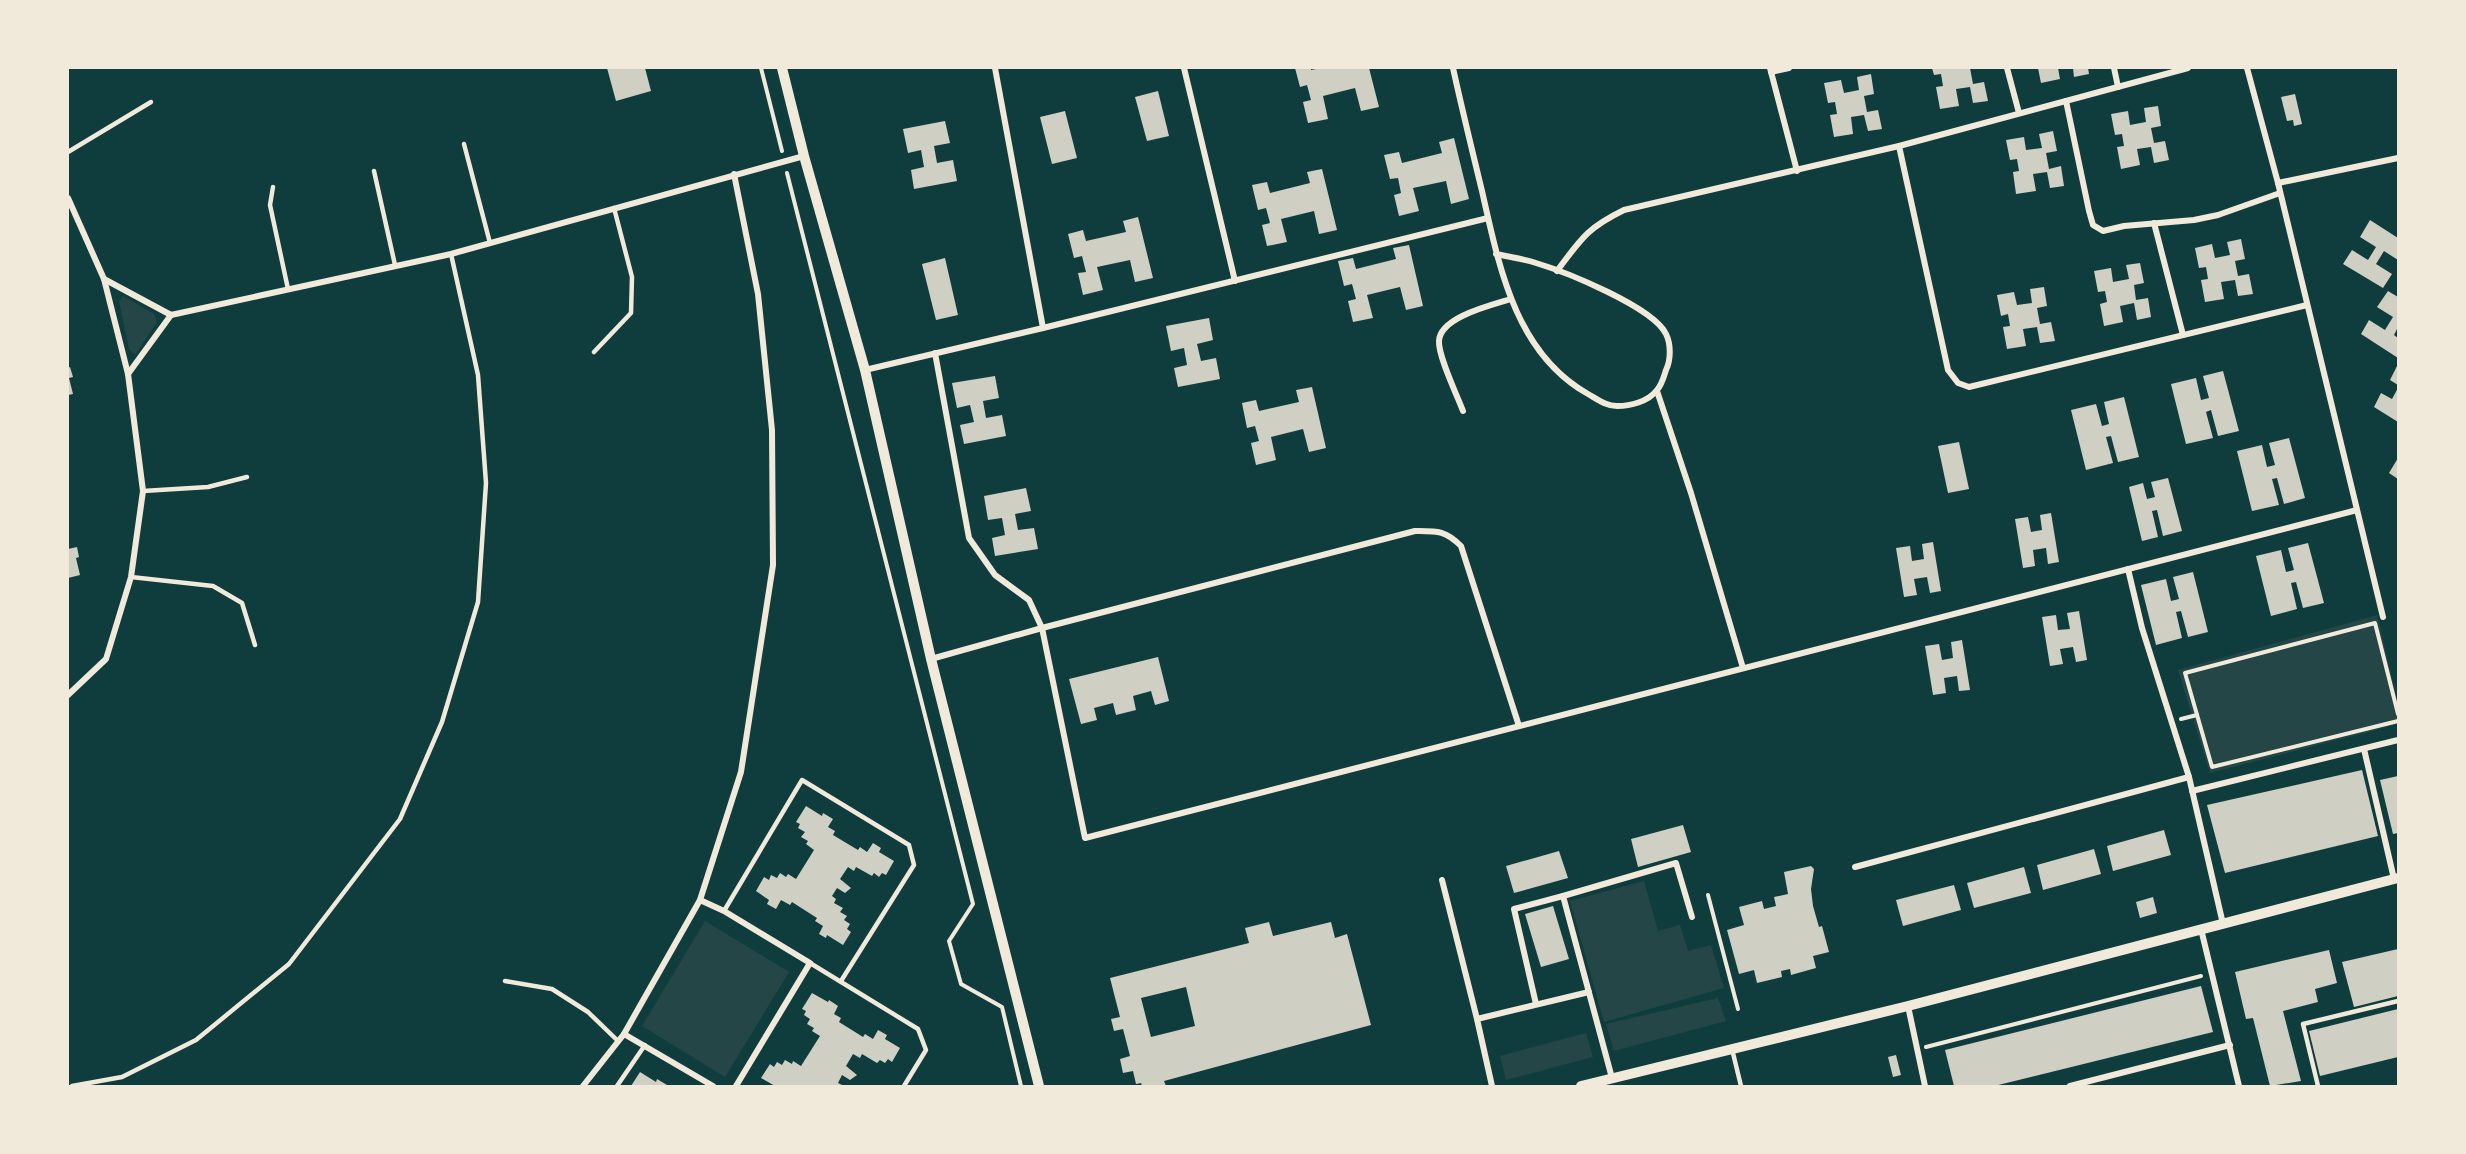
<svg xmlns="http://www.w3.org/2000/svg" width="2466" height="1154" viewBox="0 0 2466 1154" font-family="Barlow,sans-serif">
<rect width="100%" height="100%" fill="#0f3d3e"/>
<g fill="#244646">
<polygon points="123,296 154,314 157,322 135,355 129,349 119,301"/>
<polygon points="2377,615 2398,704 2398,724 2210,773 2178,670"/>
<polygon points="1644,881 1658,931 1680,925 1688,951 1711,945 1724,988 1604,1022 1570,901"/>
<polygon points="705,921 789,972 725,1077 642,1026"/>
<polygon points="1718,998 1726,1021 1614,1051 1606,1024"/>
<polygon points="1586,1033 1593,1057 1506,1080 1500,1056"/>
</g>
<g fill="#cfcfc3" fill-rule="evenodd">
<polygon points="607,68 645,68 651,91 616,101"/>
<polygon points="1295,68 1311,68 1311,70 1321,68 1369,68 1379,107 1361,111 1355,88 1323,96 1328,119 1308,123 1303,102 1311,100 1307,85 1300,87"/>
<polygon points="1932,68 1970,68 1973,84 1984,82 1988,101 1973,103 1970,87 1956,89 1959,106 1940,109 1936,87 1943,86 1941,74 1934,75"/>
<polygon points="2038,68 2058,68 2060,79 2041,83"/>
<polygon points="2073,68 2088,68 2089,74 2074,77"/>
<polygon points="1871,74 1874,94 1864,96 1867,112 1878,110 1882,129 1868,131 1864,115 1851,117 1853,134 1834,137 1830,115 1837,114 1835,102 1828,103 1824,83 1841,80 1844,93 1859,90 1857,77"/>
<polygon points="1158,91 1169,136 1147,141 1135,97"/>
<polygon points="2295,94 2302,124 2294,126 2293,120 2287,121 2281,97"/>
<polygon points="2158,106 2161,126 2151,128 2154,143 2165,141 2169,160 2154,163 2151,147 2137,149 2140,165 2121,169 2117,147 2124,146 2122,134 2115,135 2111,114 2128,111 2130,125 2146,122 2144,108"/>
<polygon points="1065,111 1077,158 1052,164 1040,117"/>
<polygon points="945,121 950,143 934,146 937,163 953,160 957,181 914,189 911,170 924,167 921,150 908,153 903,129"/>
<polygon points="2053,131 2057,151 2046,153 2049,169 2061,166 2064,186 2050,188 2047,172 2033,174 2036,191 2016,194 2013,172 2019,171 2017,159 2010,160 2006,140 2024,137 2026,150 2042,148 2039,134"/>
<polygon points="1454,138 1469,199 1451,204 1446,181 1413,188 1419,211 1399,216 1394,195 1401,193 1398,178 1390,179 1384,155 1399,152 1402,163 1442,153 1439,142"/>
<polygon points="1322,169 1337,230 1319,234 1314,211 1281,219 1287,242 1267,246 1262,225 1270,223 1266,208 1258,210 1252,185 1267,182 1270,193 1310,183 1307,172"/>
<polygon points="1138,217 1153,278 1135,282 1130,260 1097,267 1103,290 1083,295 1078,273 1086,272 1082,256 1074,258 1068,234 1083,230 1086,241 1126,232 1123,221"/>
<polygon points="2370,220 2398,238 2398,260 2384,251 2376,264 2392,274 2383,288 2343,264 2352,250 2368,260 2376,247 2360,237"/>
<polygon points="2241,239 2245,259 2235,261 2238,276 2249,274 2253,294 2238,296 2235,280 2221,282 2224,299 2205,302 2201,280 2208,279 2206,267 2199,268 2195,248 2212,244 2215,258 2230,255 2227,242"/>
<polygon points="1409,245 1423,306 1406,310 1400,287 1367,295 1373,318 1353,322 1348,301 1356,299 1352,284 1344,286 1338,261 1353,258 1356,269 1396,259 1393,248"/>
<polygon points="945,258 958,315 936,320 922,264"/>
<polygon points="2140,263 2144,283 2134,285 2136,300 2148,298 2151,317 2137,320 2134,303 2120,306 2123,322 2104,326 2100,304 2107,302 2105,291 2098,292 2094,271 2111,268 2113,282 2129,279 2126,265"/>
<polygon points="2044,287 2047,306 2037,308 2040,324 2051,322 2055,341 2040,343 2037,327 2023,329 2026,346 2007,349 2003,327 2010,326 2008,314 2001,316 1997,295 2014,292 2017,305 2032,303 2030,289"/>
<polygon points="2388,291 2398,297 2398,327 2394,335 2398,338 2398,358 2361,334 2369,320 2385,330 2393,317 2377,307"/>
<polygon points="1209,318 1213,340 1197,344 1201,361 1216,358 1220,379 1178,387 1174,368 1187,365 1184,348 1171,351 1166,326"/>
<polygon points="2398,364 2398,385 2390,380"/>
<polygon points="70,367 73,377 69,378 73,394 68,395 68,368"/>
<polygon points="2223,371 2239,431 2218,436 2211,410 2206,412 2213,438 2186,444 2171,384 2196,378 2201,400 2209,398 2203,376"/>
<polygon points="995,376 999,398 983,401 986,418 1002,415 1006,436 964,444 960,425 974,422 970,405 957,408 952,383"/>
<polygon points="1312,387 1326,448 1309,452 1303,429 1271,437 1276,460 1256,465 1251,443 1259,441 1255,426 1247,428 1242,403 1256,400 1259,411 1299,402 1296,390"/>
<polygon points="2398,388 2398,422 2374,407 2381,393 2392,399"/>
<polygon points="2124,397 2139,457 2118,462 2111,436 2106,437 2113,463 2086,470 2071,410 2096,404 2102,426 2109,424 2104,402"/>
<polygon points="2289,438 2305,498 2284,504 2277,478 2272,479 2279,505 2252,511 2237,451 2262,445 2267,467 2275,465 2269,443"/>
<polygon points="1959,442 1969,489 1948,493 1938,446"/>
<polygon points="2398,458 2398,479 2389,473"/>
<polygon points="2168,478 2182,531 2163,536 2157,510 2152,511 2158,537 2142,541 2129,487 2143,483 2147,499 2155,497 2151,482"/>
<polygon points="1026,488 1031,511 1015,514 1018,530 1034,528 1038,549 995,556 992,538 1005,535 1002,518 988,520 984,496"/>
<polygon points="2051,513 2059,562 2048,564 2046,548 2033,550 2035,566 2023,568 2015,519 2028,517 2031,532 2042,530 2040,515"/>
<polygon points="1933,542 1941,591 1930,593 1927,577 1914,579 1917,595 1904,597 1896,548 1910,546 1912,561 1924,559 1922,544"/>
<polygon points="2308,543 2324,603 2303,608 2296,582 2291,583 2297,609 2271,616 2256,556 2281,550 2286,572 2294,570 2288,548"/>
<polygon points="77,547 79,557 76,558 80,575 68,578 68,549"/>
<polygon points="2193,572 2208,632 2188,637 2181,611 2176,612 2182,638 2156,645 2141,585 2166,579 2171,601 2179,599 2173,577"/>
<polygon points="2079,611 2087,660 2076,662 2073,647 2060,649 2063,664 2050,666 2042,617 2056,615 2058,630 2070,629 2067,613"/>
<polygon points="1962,640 1970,690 1959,691 1957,676 1944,678 1946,693 1933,695 1925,646 1939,644 1942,660 1953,658 1951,642"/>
<polygon points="1158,657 1169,701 1155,705 1151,691 1133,696 1136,710 1116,715 1113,703 1094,708 1097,720 1081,724 1069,679"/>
<polygon points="2362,770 2378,836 2225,873 2207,805"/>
<polygon points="2398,776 2398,833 2393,834 2380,780"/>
<polygon points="806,806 822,816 823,813 833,819 828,827 835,831 833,835 858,850 860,847 867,852 873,843 881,848 879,852 894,861 886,875 882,873 879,877 874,873 872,876 856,867 854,871 848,867 840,879 851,888 845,893 837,888 832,896 836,899 834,903 843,908 840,912 847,916 844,920 850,924 847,929 851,932 843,945 827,935 826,938 819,934 823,926 815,921 817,918 792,902 790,905 781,900 776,909 767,904 769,900 756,891 764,877 769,880 771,875 777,878 780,873 786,877 788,874 796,879 814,850 806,844 808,841 801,837 805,832 798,828 800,824 796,822"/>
<polygon points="1683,825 1691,852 1638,867 1631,839"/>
<polygon points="2164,830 2171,855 2113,871 2107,846"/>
<polygon points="2094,849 2101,874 2043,890 2037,865"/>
<polygon points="1559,851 1568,878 1514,893 1506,866"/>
<polygon points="1811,866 1814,869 1811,889 1813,906 1819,927 1822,926 1829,952 1813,956 1816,968 1791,975 1790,969 1781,971 1782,977 1757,983 1754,970 1739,974 1727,930 1744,925 1739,907 1762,901 1764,909 1776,906 1774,897 1788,894 1784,872"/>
<polygon points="2024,867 2031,893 1974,908 1967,883"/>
<polygon points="1954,885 1961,910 1903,926 1896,900"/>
<polygon points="2153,897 2157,913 2140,918 2136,902"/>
<polygon points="1553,906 1569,959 1541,967 1525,914"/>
<path d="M1269,922L1273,936L1331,922L1335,938L1347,934L1371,1025L1164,1081L1166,1086H1142L1141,1083L1136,1084L1133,1071L1123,1073L1120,1059L1130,1056L1123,1029L1114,1031L1111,1019L1120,1017L1110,978L1249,943L1245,928ZM1186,987L1195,1026L1151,1037L1141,998Z"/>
<polygon points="2398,949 2398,996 2354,1007 2342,962"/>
<polygon points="2329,950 2337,983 2315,989 2318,1002 2283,1011 2301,1081 2270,1086 2253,1018 2246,1019 2235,972"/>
<polygon points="2201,986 2213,1032 1994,1086 1954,1086 1945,1050"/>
<polygon points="812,993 828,1002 829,1000 838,1006 834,1014 841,1018 839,1022 863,1037 865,1034 873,1039 878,1030 887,1035 885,1039 900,1048 892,1062 888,1059 885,1063 880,1060 877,1063 862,1054 860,1058 853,1054 846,1066 857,1075 850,1080 842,1075 838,1083 844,1086 775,1086 761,1078 770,1064 774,1067 777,1062 782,1065 785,1060 792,1064 793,1061 801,1066 820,1036 812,1031 814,1028 807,1024 810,1019 804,1015 806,1011 802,1009"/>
<polygon points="2398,1009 2398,1057 2320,1076 2309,1031"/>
<polygon points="1896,1055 1901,1075 1893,1077 1888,1057"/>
<polygon points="640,1072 656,1082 657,1079 667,1085 631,1086"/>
</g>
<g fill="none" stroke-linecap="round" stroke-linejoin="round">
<g stroke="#f1e9da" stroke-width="4">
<polyline points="761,68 782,151"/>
<polyline points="787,173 973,904 949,941 961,984 1002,1007 1021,1086"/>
<polyline points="2398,714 2375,623 2185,673 2212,767 2398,721"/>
<polyline points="2181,719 2197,715"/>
<polyline points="1708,895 1738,1009"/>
<polyline points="1926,1047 2201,976"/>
</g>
<g stroke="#f1e9da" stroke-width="4.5">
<polyline points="464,144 490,243"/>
<polyline points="68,152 151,102"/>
<polyline points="374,171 395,265"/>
<polyline points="273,187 270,205 288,289"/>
<polyline points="594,352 631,313 632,277 614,208"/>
<polyline points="143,491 208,487 247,477"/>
<polyline points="131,577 213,586 242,603 255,645"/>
<polyline points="724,911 802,780 909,845 914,865 841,981"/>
<polyline points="810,963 918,1029 926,1050 904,1086"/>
<polyline points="505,981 552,989 588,1012 618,1041"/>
<polyline points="1732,1049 1741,1086"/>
<polyline points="72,1086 122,1077 196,1040 289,964 400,819 442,722 478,602 486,483 478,375 451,254"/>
<polyline points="617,1086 645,1045"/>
<polyline points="2318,1086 2303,1024 2398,1001"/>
</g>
<g stroke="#f1e9da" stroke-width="6">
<polyline points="995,68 1043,328 1488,218"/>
<polyline points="1184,68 1235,281"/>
<path d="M1453,68C1462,109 1472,150 1482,191C1499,266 1515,353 1588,394C1597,399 1606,406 1617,406C1630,406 1648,402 1657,390C1662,385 1664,376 1666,370C1671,360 1671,344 1666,334C1653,307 1566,272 1536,263C1524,259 1510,257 1496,254"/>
<polyline points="1770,68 1797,171"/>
<polyline points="2007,68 2019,113"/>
<polyline points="2114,68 2118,87"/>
<polyline points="2247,68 2278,183 2383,617"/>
<polyline points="1771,72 1789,68"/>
<polyline points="2066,101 2089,211 2093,225 2103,231 2124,226 2194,220 2218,215 2280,193"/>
<polyline points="1899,146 1948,370 1958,383 1969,387 2307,305"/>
<polyline points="2278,183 2398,158"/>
<polyline points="68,198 104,279 128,374 143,491 131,577 106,659 68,695"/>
<polyline points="2154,223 2183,335"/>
<path d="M1557,271C1581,239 1587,228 1624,210L1899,146L2188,68"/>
<polyline points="104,279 171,315 451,254 804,156"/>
<polyline points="935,353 969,538 995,575 1029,600 1042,628 1085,838 2357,510"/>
<polyline points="865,370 1043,328"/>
<polyline points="128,374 171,315"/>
<polyline points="1657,391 1691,493 1743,668"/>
<path d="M1463,411C1457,395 1438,356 1439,341C1440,317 1492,305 1511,299"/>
<polyline points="2128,569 2142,628 2189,777 2223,924"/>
<path d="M931,659L1042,628L1415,531C1437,531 1445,530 1461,546L1519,726"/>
<polyline points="2364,749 2394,879"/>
<polyline points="2192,791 2398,740"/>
<polyline points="1855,867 2189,777"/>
<polyline points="1442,880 1477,1019"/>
<polyline points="700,900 724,911 810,963 736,1086"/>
<polyline points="2201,929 2239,1086"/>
<polyline points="1536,1004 1514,909 1563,896"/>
<polyline points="1908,1006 1925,1086"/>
<polyline points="624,1034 713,1086"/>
<polyline points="1612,1078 1563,896 1676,863 1692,917"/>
<polyline points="583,1086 624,1034 700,900 741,772 773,565 772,430 758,294 734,174"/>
<polyline points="1492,1086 1477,1019 1589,992"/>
<polyline points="2070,1086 2230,1045"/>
</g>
<g stroke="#f1e9da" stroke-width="10">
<polyline points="782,68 804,156 865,370 931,659 1039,1086"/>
<polyline points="1581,1086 1908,1006 2398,878"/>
</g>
</g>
<rect width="2466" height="1154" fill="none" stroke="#f1e9da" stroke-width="138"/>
</svg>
